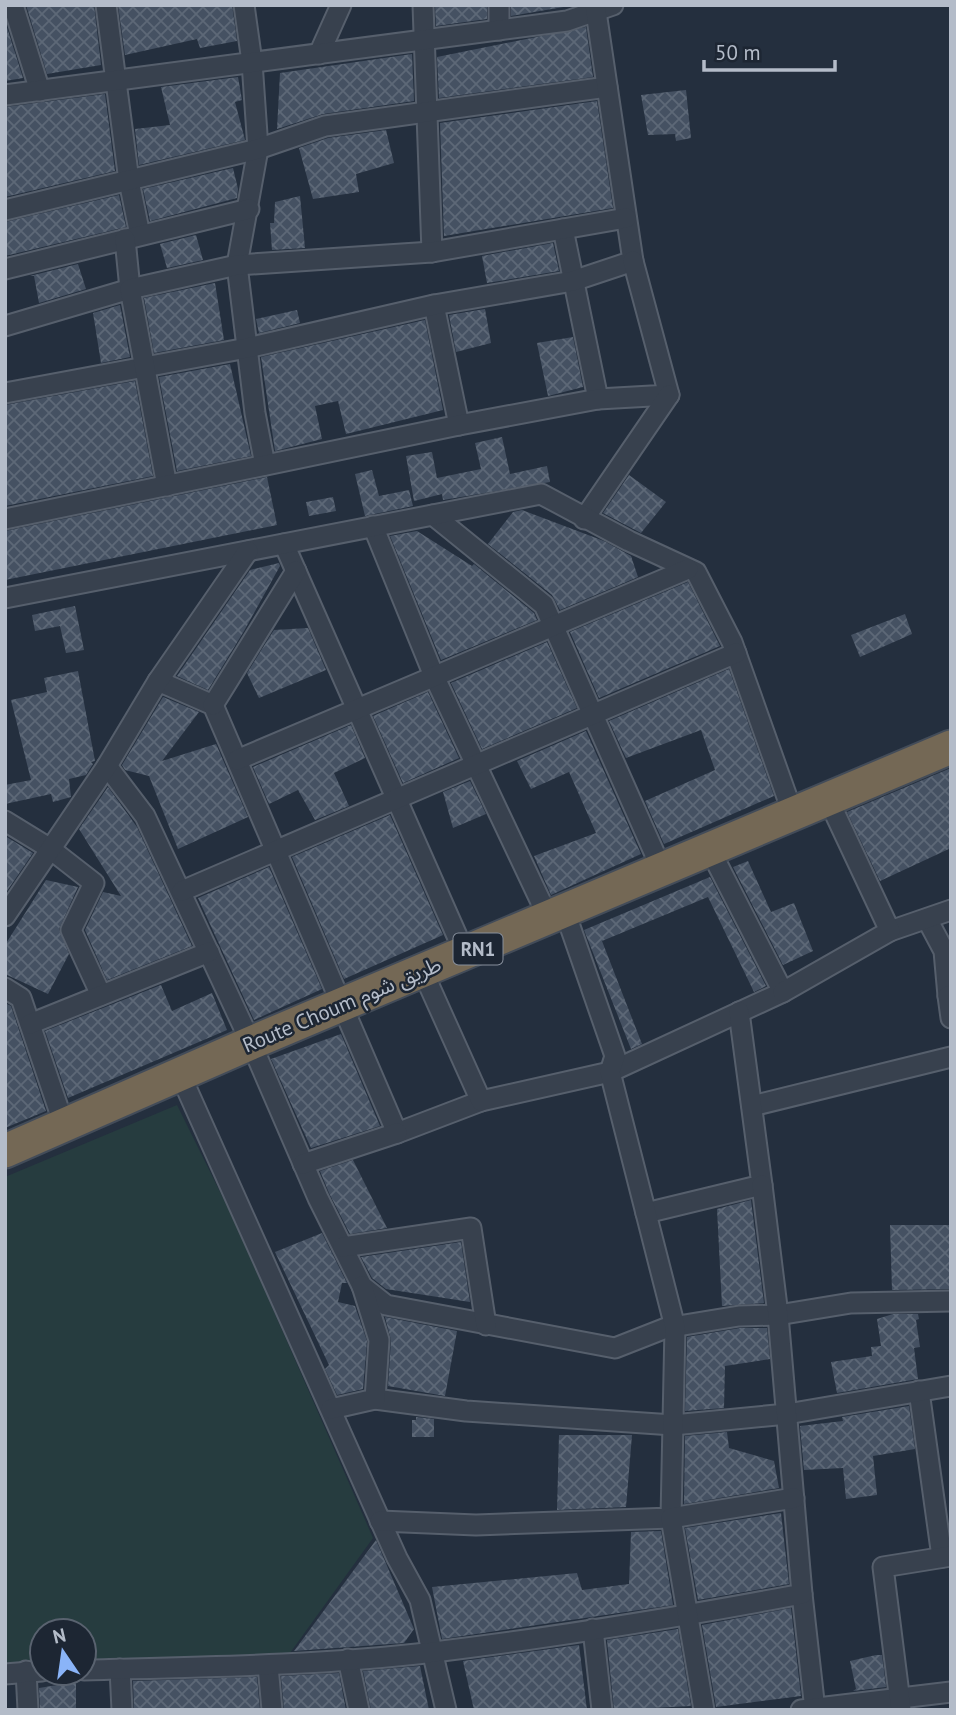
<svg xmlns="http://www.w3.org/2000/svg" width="956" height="1715" viewBox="0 0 956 1715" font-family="'PT Sans','Noto Sans Arabic',sans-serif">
<defs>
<pattern id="building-cross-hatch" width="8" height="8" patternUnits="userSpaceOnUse" patternTransform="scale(1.75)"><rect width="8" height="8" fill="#455162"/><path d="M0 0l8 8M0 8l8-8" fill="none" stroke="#5d6877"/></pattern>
</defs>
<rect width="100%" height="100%" fill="#242f3e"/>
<polygon fill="#263c3f" points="177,1105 233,1218 373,1538 290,1653 84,1665 84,1631 42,1631 42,1667 5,1669 5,1177"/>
<g fill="url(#building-cross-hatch)">
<polygon points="26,5 94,5 101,65 47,74"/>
<polygon points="118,5 232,5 237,41 200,48 197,39 125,55"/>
<polygon points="435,5 487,5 487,19 436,26"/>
<polygon points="511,5 575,5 511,16"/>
<polygon points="5,21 23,78 5,81"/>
<polygon points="586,27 593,77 439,98 437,57"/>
<polygon points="412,54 414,101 323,114 277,129 280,73"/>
<polygon points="238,77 242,100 235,102 245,140 139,165 135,129 170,125 161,87"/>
<polygon points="686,90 691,138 676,141 675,134 648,135 641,95"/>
<polygon points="105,94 115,171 5,197 5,107"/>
<polygon points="597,101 613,208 444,236 440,123"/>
<polygon points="386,130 394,163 356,174 359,192 313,199 299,148 328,138"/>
<polygon points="233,168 238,189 237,198 150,221 143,189"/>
<polygon points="119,195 126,227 5,256 5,222"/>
<polygon points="300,196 305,248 272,250 270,223 274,223 275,202"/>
<polygon points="196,235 203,260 167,268 160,244"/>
<polygon points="553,243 559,271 487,283 482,256"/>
<polygon points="78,264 86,289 39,303 34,276 30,276"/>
<polygon points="215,283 224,340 154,353 144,298"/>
<polygon points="120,305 130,357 101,363 93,313"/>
<polygon points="485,309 491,343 456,352 449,315"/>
<polygon points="297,310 300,323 259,333 256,319"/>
<polygon points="425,320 443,410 346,434 338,401 315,406 322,439 275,451 261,357"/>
<polygon points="573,337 583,387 548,396 537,343"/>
<polygon points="230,364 251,456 177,471 159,377"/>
<polygon points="135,381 153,476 5,506 5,405"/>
<polygon points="502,437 510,474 547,466 550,482 443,500 442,494 414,501 406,456 432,452 437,478 481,469 475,443"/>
<polygon points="372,470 379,496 409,490 413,506 365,516 355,474"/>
<polygon points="629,475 666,502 641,533 603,513"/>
<polygon points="267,477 277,525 5,580 5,531"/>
<polygon points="333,497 336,511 309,516 306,502"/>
<polygon points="522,510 604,541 631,556 638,577 560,610 552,595 488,544 513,512"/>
<polygon points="417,531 472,566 474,564 534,613 537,620 441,660 390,536"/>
<polygon points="279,563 280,566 244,631 208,690 177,676 250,570"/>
<polygon points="688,582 720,646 599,698 570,632"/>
<polygon points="75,606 84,650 66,653 60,626 35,631 32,615"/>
<polygon points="905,614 912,634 860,657 851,635"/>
<polygon points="308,628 326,670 259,698 247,673 274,630"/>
<polygon points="547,642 577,708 482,749 451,683"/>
<polygon points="729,669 774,796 664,844 645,801 715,770 701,730 626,758 609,721"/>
<polygon points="78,671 95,761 91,762 93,764 86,775 69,779 71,797 53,802 51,794 5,804 5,785 31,780 11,700 47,692 44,678"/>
<polygon points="428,692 459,758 403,783 373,716"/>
<polygon points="163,697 199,712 162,761 216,744 248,817 178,849 149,776 125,770 122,765"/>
<polygon points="351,725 365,758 334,773 349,806 315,820 298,790 269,804 253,767"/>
<polygon points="586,731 641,854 551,895 534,856 596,833 569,772 531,789 517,761"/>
<polygon points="951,768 951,848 880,881 847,812"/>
<polygon points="470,781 486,814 453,828 443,792"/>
<polygon points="108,787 137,827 192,946 107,980 85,930 103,892 121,896 79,829"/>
<polygon points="390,815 443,935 344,979 292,857"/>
<polygon points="5,836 33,853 5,894"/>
<polygon points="748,861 771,912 794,903 813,951 783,965 733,867"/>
<polygon points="269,867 322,989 254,1020 198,898"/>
<polygon points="710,877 766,986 754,992 708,897 602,941 642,1044 631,1049 584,930"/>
<polygon points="46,880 78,887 59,929 69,954 48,994 5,974 5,945"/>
<polygon points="161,985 172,1011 212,993 227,1030 68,1098 45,1031"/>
<polygon points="5,1003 11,1006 46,1111 5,1128"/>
<polygon points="341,1034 380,1126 311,1148 271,1059"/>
<polygon points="353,1160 387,1228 350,1234 329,1193 320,1171"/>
<polygon points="751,1200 764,1303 722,1306 717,1209"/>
<polygon points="890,1225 951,1225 951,1289 892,1290"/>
<polygon points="322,1233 347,1283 342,1283 338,1302 355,1306 367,1341 363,1389 337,1395 325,1369 329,1365 275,1252"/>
<polygon points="461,1242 470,1302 386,1289 372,1278 361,1257"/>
<polygon points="893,1314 918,1314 919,1319 916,1320 920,1347 914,1348 918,1379 837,1393 831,1362 872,1356 871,1347 881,1346 877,1319"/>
<polygon points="385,1317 457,1331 445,1396 388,1386 391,1340"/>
<polygon points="740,1328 767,1328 770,1359 725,1366 724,1408 685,1411 687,1337"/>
<polygon points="909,1406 915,1449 873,1456 877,1495 846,1499 843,1468 804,1470 800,1426 843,1421 842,1417"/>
<polygon points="416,1417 434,1419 434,1437 412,1437 412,1420 416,1420"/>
<polygon points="727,1432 729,1448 774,1461 779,1488 684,1504 685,1436"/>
<polygon points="559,1435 632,1435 626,1507 557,1510"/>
<polygon points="781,1513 789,1584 698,1600 685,1528"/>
<polygon points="661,1531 673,1605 442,1639 432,1587 577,1573 582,1590 629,1584 631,1532"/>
<polygon points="376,1540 414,1629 404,1643 294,1651"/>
<polygon points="791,1608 801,1696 716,1707 702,1625"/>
<polygon points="678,1629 691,1706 614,1710 607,1640"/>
<polygon points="579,1645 587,1710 474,1710 463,1661"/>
<polygon points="876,1655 882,1655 886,1687 853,1691 856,1689 850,1661"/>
<polygon points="420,1666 429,1710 371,1710 363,1671"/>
<polygon points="339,1673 346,1710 284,1710 281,1676"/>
<polygon points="257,1677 260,1710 134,1710 133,1681"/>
<polygon points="76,1682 76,1710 40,1710 39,1688"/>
</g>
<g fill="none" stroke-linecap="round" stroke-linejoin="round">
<defs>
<g id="street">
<polyline points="13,5 40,91"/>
<polyline points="106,5 129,181 140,235"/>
<polyline points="244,5 252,62 258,149 237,265 255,413 265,465"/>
<polyline points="423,5 432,252"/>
<polyline points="499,5 499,30"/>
<polyline points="319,54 341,5"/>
<polyline points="5,95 567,21 613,5"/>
<polyline points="5,210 258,149 325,126 607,87"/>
<polyline points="563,229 598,399"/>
<polyline points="5,269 249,209"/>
<polyline points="434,305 459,425"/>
<polyline points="5,326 130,289 125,239"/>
<polyline points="5,393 247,348 434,305 573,281 633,261 595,5"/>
<polyline points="167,486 130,289 237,265 432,252 626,218"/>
<polyline points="433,515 544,605 662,870"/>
<polyline points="5,519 459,425 598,399 669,395 633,261"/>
<polyline points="584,519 669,395"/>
<polyline points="373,526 434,676 549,919"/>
<polyline points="284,544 465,954"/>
<polyline points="5,598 541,494 629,541 696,572 732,642 793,814"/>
<polyline points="158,681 213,705 397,1133 481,1101"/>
<polyline points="213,705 296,571"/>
<polyline points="237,760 688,569"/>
<polyline points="107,766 145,816 251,1043 318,1198 362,1286 386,1305 615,1348 666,1328 739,1316 778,1315 851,1303 951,1301"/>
<polyline points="5,821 49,848 94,883 71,930 101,995"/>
<polyline points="182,891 736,653"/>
<polyline points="5,916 107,766 158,681 248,551"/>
<polyline points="927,919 944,951 948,996 951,995"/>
<polyline points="890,931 951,910"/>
<polyline points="423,972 481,1101 610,1072 783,992 710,850"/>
<polyline points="5,988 21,998 64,1125"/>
<polyline points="783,992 890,931 828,799"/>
<polyline points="948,996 951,1018"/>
<polyline points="30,1024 209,952"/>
<polyline points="180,1074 397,1558 420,1600 446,1710"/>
<polyline points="752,1106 951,1057"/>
<polyline points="303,1164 397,1133"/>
<polyline points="646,1213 762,1185 739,1012"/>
<polyline points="343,1247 471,1228 486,1325"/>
<polyline points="919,1391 942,1557"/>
<polyline points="375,1399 466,1411 673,1425 787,1414 951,1386"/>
<polyline points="331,1409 375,1399 379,1340 362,1286"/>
<polyline points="380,1521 476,1525 671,1518 675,1327 610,1072 615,1056 565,912"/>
<polyline points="802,1594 815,1710"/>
<polyline points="593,1629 602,1710"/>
<polyline points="348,1659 359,1710"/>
<polyline points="268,1666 272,1710"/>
<polyline points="120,1669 122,1710"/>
<path d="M84,1670C201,1667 318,1666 434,1652C557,1637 680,1617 802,1594L778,1315L762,1185"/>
<polyline points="26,1671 28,1710"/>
<polyline points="5,1674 42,1671"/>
<polyline points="704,1710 671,1518 794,1498"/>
<polyline points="801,1710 951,1692"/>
<polyline points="901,1710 883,1567 951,1556"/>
</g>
<polyline id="highway" points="5,1151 251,1043 951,747"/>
</defs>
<use href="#street" stroke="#565f6c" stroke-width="23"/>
<use href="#highway" stroke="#434c59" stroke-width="37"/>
<use href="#street" stroke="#38414e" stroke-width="19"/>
<use href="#highway" stroke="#746855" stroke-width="33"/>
</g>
<g text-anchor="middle" stroke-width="5" stroke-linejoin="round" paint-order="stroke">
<rect fill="#1d2633" stroke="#878f9c" stroke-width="2" x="453.5" y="933.5" width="49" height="31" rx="5"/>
<g font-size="19" font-weight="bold" fill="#b4bcc9">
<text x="478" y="956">RN1</text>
</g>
<g font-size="21" fill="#b4bcc9" stroke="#1d2633">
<text transform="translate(342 1005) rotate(-23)" y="7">Route Choum طريق شوم</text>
</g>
</g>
<rect width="956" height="1715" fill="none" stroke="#b4bcc9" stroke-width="14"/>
<g transform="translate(63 1652) rotate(347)"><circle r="33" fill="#1d2633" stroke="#59626f" stroke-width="2"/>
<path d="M0-5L12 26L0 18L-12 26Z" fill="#8ab4f8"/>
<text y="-10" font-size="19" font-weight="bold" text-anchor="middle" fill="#b4bcc9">N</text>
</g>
<path d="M704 60v10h131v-10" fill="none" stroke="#b4bcc9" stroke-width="3.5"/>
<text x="715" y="60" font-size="21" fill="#b4bcc9" stroke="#1d2633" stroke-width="5" paint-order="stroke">50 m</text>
</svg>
